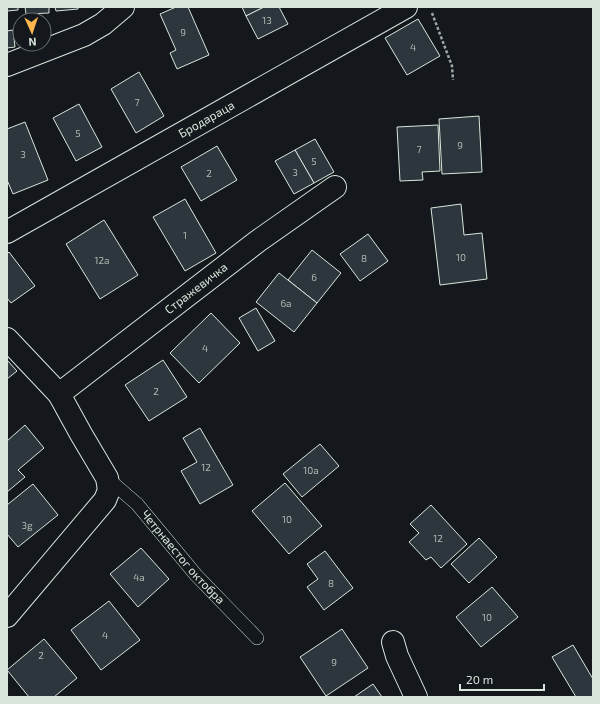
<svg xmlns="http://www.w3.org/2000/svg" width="600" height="704" viewBox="0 0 600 704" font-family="'Exo 2',sans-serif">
<rect width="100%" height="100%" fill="#14181c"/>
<g fill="#2c363c" stroke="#d8e6dc">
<polygon points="7,7 18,7 18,10 7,11"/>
<polygon points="25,7 49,7 49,13 26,14"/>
<polygon points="55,7 78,7 78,9 56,11"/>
<polygon points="176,7 188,7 209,55 177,69 170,53 176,50 160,14"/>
<polygon points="242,7 264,7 246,16"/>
<polygon points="264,7 279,7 288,24 258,39 246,16"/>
<polygon points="418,19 440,56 407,75 385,38"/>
<polygon points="13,30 15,47 7,48 7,31"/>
<polygon points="139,72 164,116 136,133 111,89"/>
<polygon points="79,104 102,147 76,161 53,118"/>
<polygon points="479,116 482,172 442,174 439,119"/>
<polygon points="25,122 48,180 13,194 7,180 7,129"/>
<polygon points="438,125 440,171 422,172 423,180 400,181 397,127"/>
<polygon points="315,139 334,172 314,183 295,150"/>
<polygon points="217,146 237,180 201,201 181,167"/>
<polygon points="295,150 314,183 294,194 275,161"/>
<polygon points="185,199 216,253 185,271 153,217"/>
<polygon points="461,204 464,235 482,233 487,279 440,285 431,208"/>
<polygon points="104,220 138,275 100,299 66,244"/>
<polygon points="368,234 388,261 360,281 340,254"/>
<polygon points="312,250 341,273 317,303 288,280"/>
<polygon points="9,252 35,286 11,303 7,298 7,254"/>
<polygon points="279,273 317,303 294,332 256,302"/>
<polygon points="256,308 275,341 258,351 239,318"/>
<polygon points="211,313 240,343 199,383 170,353"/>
<polygon points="7,360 17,371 7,379"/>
<polygon points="163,360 187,397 149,421 125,385"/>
<polygon points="25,425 44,448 18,470 25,477 7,492 7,441"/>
<polygon points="200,428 233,485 200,504 181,471 197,462 183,438"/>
<polygon points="320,444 339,466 302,497 283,474"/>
<polygon points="285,483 322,526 289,554 252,511"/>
<polygon points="33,484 58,515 18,547 7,534 7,505"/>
<polygon points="431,505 467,544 441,568 431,557 426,560 409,542 419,533 410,524"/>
<polygon points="479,538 497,557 469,583 451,564"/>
<polygon points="141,548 169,579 138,607 110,574"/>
<polygon points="325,551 353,588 324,610 307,587 318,579 307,564"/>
<polygon points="492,587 518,617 481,647 456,617"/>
<polygon points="109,601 140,640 101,670 71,630"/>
<polygon points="342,629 368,668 326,696 300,657"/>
<polygon points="44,639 77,678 54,697 29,697 7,670"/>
<polygon points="573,645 593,679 593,697 576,697 552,657"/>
<polygon points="373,684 382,697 354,697"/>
</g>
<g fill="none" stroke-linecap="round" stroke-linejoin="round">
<defs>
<g id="service">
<path id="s1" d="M107,478L137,504L196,575L257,638"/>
</g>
<g id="minor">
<polyline points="7,65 84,35 103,24 123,7"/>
<path id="s2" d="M7,232L406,7"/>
<polyline points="7,339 59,394 81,434 107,478 109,490 105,500 7,616"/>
<path id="s3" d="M59,394L258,241L335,187"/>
<polyline points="393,642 397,656 416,697"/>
</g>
</defs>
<use href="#service" stroke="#d8e6dc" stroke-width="14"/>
<use href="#minor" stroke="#d8e6dc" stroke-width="24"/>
<polyline stroke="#9da8a2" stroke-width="2.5" stroke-dasharray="3 2" stroke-linecap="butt" points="432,13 452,66 453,80"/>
<use href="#service" stroke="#14181c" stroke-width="13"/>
<use href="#minor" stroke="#14181c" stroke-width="22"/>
</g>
<g text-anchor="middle" stroke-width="3" stroke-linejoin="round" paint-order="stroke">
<g font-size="10" fill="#adbab4">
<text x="267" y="24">13</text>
<text x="183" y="36">9</text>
<text x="413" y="51">4</text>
<text x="137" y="106">7</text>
<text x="78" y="137">5</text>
<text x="460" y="149">9</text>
<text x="419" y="153">7</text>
<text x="23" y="158">3</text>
<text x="314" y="165">5</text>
<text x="295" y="176">3</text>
<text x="209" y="177">2</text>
<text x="185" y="239">1</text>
<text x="461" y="261">10</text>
<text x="364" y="262">8</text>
<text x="102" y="264">12a</text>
<text x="314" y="281">6</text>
<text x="286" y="307">6a</text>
<text x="205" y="352">4</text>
<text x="156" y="395">2</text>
<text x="206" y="471">12</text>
<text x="311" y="474">10a</text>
<text x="287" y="523">10</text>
<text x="27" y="529">3g</text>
<text x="438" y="542">12</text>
<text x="139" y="581">4a</text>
<text x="331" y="587">8</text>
<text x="487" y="621">10</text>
<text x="105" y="639">4</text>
<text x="41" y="659">2</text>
<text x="334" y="666">9</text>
</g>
<g font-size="12" fill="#d8e6dc" stroke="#14181c">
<text dy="4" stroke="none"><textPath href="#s2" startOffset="229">Бродараца</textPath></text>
<text dy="4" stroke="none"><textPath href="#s3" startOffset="173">Стражевичка</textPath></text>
<text dy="4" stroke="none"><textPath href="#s1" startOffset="110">Четрнаестог октобра</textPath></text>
</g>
</g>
<rect width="600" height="704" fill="none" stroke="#d8e6dc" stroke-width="16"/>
<g transform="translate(32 32) rotate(177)"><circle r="19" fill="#14181c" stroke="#626a69"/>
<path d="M0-3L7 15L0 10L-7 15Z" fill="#ffb74d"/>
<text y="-6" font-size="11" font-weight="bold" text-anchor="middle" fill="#d8e6dc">N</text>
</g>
<path d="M460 684v6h84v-6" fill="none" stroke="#d8e6dc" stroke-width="2"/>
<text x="466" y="684" font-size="12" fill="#d8e6dc" stroke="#14181c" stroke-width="3" paint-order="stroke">20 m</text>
</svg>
